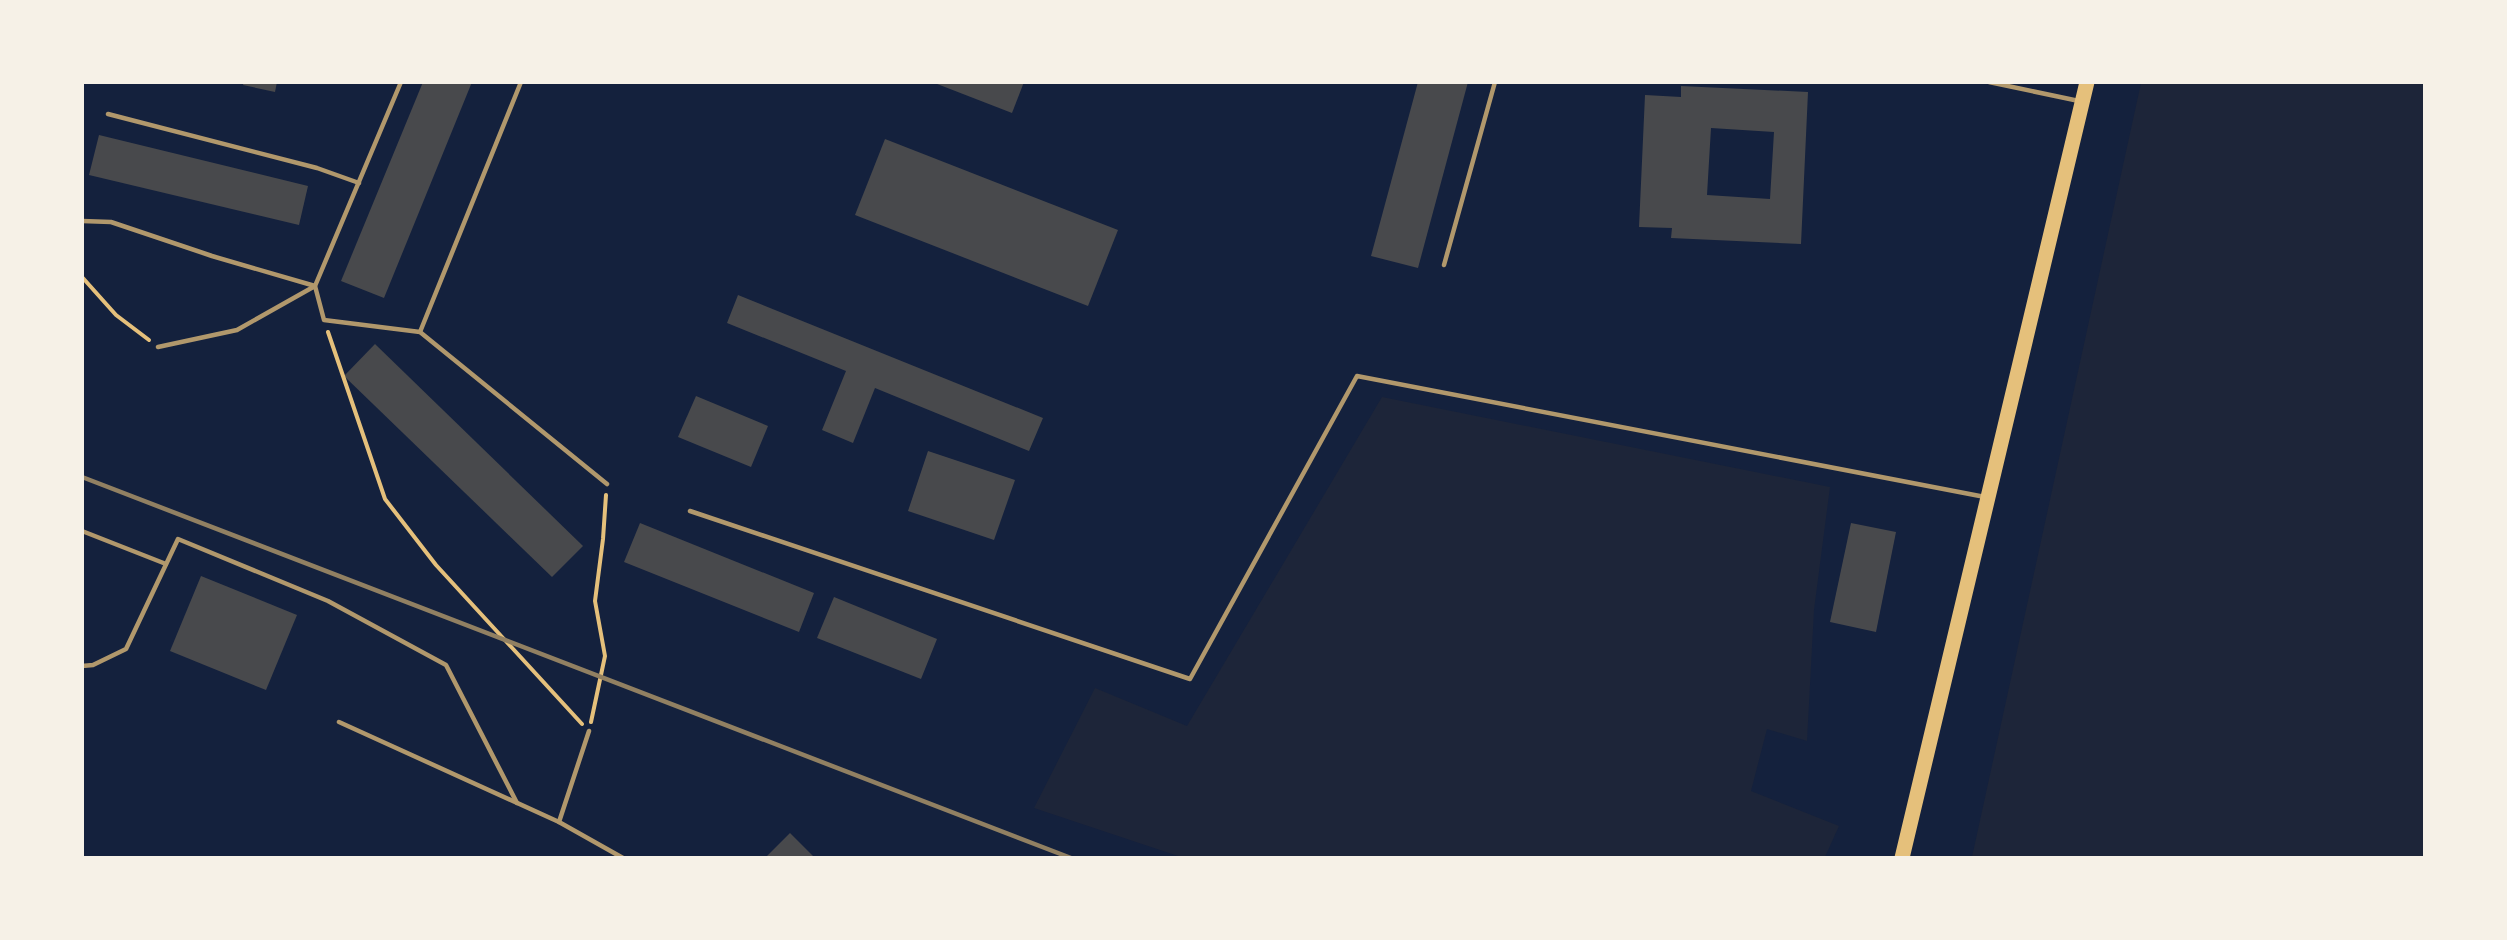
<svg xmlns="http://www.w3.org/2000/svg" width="2507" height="940" viewBox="0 0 2507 940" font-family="Ubuntu,sans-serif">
<rect width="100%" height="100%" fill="#14213d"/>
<g fill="#1d2539">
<polygon points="2141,83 2424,83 2424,857 1972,857"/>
<polygon points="1382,397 1830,487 1814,610 1807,741 1767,729 1751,791 1839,826 1825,857 1181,857 1034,808 1095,688 1187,726"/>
</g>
<g fill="#48494c" fill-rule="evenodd">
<polygon points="244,82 277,82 275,92 243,85"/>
<polygon points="423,82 472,82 384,298 341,281"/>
<polygon points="932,82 1024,82 1012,113"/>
<polygon points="1418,82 1468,82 1418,268 1371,256"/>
<path d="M1681,86L1808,92L1801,244L1671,238L1672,228L1639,227L1645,95L1681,97ZM1711,128L1774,132L1770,199L1707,195Z"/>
<polygon points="99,135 308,186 299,225 89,175"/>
<polygon points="885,139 1118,230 1088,306 855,215"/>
<polygon points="738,295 1043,418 1029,451 875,388 853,443 822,430 846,371 727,323"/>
<polygon points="375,344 583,546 552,577 344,376"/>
<polygon points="696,396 768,426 751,467 678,437"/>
<polygon points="928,451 1015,480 994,540 908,511"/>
<polygon points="640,523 814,593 799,632 624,562"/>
<polygon points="1851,523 1896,532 1876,632 1830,622"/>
<polygon points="201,576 297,615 266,690 170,651"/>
<polygon points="834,597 937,639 921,679 817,638"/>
<polygon points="790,833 815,858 765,858"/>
</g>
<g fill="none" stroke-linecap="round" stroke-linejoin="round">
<g stroke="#e5c07b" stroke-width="4">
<polyline points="82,277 116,315 149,340"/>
<polyline points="328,332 385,499 436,565 582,724"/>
<polyline points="591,722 605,656 595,601 603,539 606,495"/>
</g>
<g stroke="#b1986c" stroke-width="4.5">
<polyline points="1989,82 2079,101"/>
<polyline points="108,114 317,168 359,183"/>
<polyline points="82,221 111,222 212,256 315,286 401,82"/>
<polyline points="1444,265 1495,82"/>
<polyline points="420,332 521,82"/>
<polyline points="158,347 237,330 315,286 324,320 420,332 607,484"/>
<polyline points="690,511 1190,679 1357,376 1985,497"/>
<polyline points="82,531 166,564"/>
<polyline points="82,666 93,665 126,649 178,539 328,601 446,665 517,803"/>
<polyline points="339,722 559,822"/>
<polyline points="589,731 559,822 623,858"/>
</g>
<polyline stroke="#e5c07b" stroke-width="15" points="1902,858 2087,82"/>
<polyline stroke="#918062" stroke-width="4.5" points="82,477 1071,858"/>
</g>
<rect width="2507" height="940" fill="none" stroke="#f6f1e7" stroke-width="168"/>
</svg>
